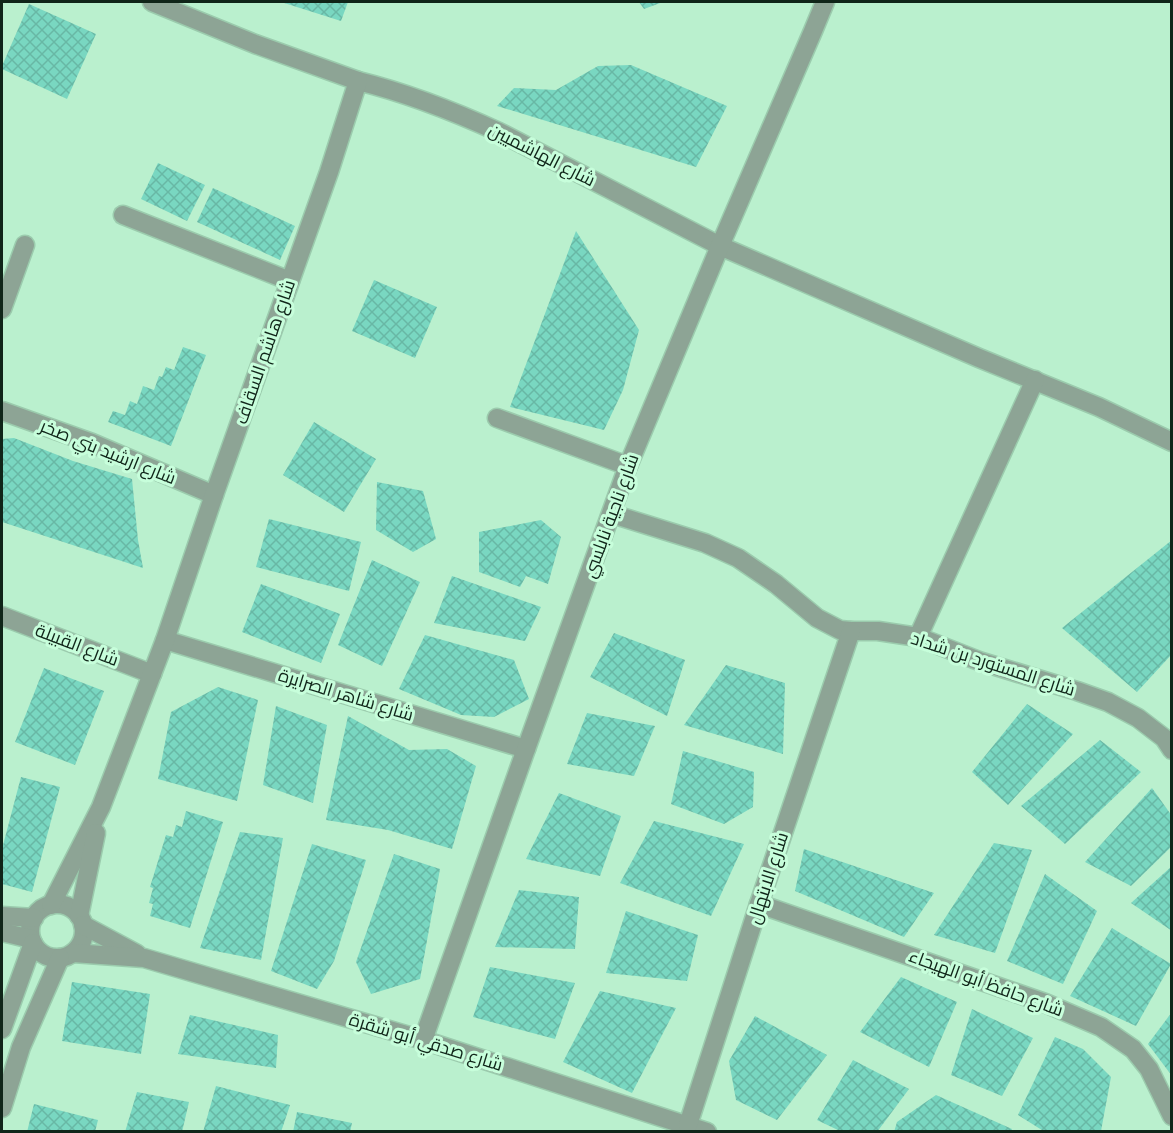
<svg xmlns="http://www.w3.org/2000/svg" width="1173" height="1133" viewBox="0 0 1173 1133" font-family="'PT Sans',Cairo,sans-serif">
<defs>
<pattern id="building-cross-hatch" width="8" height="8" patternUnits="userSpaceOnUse" patternTransform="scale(1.5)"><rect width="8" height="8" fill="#79d7c1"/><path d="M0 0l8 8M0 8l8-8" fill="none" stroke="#68b8a5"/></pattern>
</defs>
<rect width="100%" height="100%" fill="#baf0ce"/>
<g fill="url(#building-cross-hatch)">
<polygon points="281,2 348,2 341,21"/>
<polygon points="639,2 663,2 644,9"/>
<polygon points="29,4 96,34 67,99 2,69 2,66"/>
<polygon points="631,65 727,106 696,167 497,106 514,88 556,90 598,66"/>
<polygon points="158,163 205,185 187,221 141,199"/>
<polygon points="213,188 295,226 280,260 197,222"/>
<polygon points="576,231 639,330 623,390 604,430 510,407"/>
<polygon points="374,280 437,307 415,358 352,331"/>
<polygon points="183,347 206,355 171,446 108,422 113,411 125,415 130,401 137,404 143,386 154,390 159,376 162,377 166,367 174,370"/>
<polygon points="314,422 376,459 344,512 283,475"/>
<polygon points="14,438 73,461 132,479 138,540 143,568 2,522 2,439"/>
<polygon points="377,482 423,491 436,539 413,552 376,530"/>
<polygon points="269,519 361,542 349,591 256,567"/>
<polygon points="541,520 561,537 548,584 526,576 520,587 479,572 479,532"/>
<polygon points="1172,540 1172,654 1137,692 1062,628"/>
<polygon points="372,560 420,582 382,666 338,645"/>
<polygon points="452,576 541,607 525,641 434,623"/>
<polygon points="261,584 340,614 321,663 242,632"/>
<polygon points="614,633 685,660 667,716 590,677"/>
<polygon points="425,635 514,660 529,699 494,717 461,715 399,689"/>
<polygon points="726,665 785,683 783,754 684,725"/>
<polygon points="44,668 104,691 75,765 15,742"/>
<polygon points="218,687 258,700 237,801 158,779 171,712"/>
<polygon points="1027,704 1073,734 1008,805 972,772"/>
<polygon points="276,706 327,725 313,803 263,785"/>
<polygon points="587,713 655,726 634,776 567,764"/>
<polygon points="348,716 409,750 447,749 476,766 452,849 388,830 326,820"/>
<polygon points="1100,740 1141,772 1065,844 1021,806"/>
<polygon points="683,751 754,772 753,807 724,824 671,804"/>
<polygon points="21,777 60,787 32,892 2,884 2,849"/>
<polygon points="1152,788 1172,816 1172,846 1131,886 1085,862"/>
<polygon points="559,793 621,816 600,876 526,859"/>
<polygon points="186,811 223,822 190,928 150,916 153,904 149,903 153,888 150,887 166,835 173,837 176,825 182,827"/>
<polygon points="654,821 744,844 711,916 620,883"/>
<polygon points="240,832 283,838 261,960 200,948"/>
<polygon points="994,843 1032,850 995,953 934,935"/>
<polygon points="312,844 366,860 334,961 317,989 271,971"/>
<polygon points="804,849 934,893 904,937 795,891"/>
<polygon points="394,854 440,869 420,979 371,994 356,962"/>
<polygon points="1172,866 1172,931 1131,903"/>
<polygon points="1045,874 1097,911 1063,984 1007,961"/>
<polygon points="519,890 579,897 575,949 495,947"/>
<polygon points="626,911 698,935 687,981 606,973"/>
<polygon points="1112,928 1171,964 1136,1026 1070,996"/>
<polygon points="490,967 575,983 555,1039 473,1017"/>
<polygon points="901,977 957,1002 929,1067 860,1032"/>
<polygon points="72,982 150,994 141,1054 62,1041"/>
<polygon points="600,991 676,1008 632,1093 563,1062"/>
<polygon points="972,1009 1033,1038 1002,1096 951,1075"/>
<polygon points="1172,1012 1172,1076 1148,1044"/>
<polygon points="190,1015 278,1035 276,1068 178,1054"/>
<polygon points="755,1016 827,1055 777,1120 736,1100 729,1061"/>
<polygon points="1055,1037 1083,1049 1111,1077 1101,1131 1045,1132 1018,1115"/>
<polygon points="853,1060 909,1089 877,1132 842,1132 817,1120"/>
<polygon points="216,1086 290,1105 281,1132 203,1132"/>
<polygon points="137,1092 189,1102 182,1132 125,1132"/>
<polygon points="936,1095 1012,1129 1011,1132 894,1132 897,1122"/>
<polygon points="34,1104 98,1120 95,1132 27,1132"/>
<polygon points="297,1112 352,1123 350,1132 293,1132"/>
</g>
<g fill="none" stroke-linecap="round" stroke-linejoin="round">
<defs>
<g id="minor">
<path d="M358,81C407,93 453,111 499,132L720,246L979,358L1099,407L1172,442"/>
<polyline points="123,215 290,281"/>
<polyline points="2,309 25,245"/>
<polyline points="2,411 92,443 214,495"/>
<polyline points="497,418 628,466"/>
<polyline points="612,514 705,543 738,558 776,584 817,618 840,630 851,631 878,631 918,637 979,661 1077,691 1108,702 1138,718 1164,738 1172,750"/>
<polyline points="2,616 152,674"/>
<polyline points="918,637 1035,380"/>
<polyline points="165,640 526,749"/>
<polyline points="759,904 1045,1003 1101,1027 1133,1049 1149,1069 1172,1116"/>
<circle cx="57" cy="931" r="27"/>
<polyline points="51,905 101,807 165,640 214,495 329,172 358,81 255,44 152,2"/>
<polyline points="2,916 34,918"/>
<polyline points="79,916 96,833"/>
<polyline points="83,925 137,954"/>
<polyline points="2,932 31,939"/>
<polyline points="73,953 144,958 423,1040 707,1132"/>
<polyline points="2,1029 33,943"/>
<polyline points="423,1040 526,749 628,466 720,246 813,31 825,2"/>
<polyline points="2,1108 21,1047 60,958"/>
<polyline points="688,1125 759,904 851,631"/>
</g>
</defs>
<use href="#minor" stroke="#9bcbad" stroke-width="21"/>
<use href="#minor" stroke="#8da495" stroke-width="18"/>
</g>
<g text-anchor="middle" stroke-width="6" stroke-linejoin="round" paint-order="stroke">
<g font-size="18" fill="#102519" stroke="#c7fedb">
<text transform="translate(542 155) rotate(27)" y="6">شارع الهاشميين</text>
<text transform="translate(265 352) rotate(-71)" y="6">شارع هاشم السقاف</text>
<text transform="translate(108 452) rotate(22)" y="6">شارع ارشيد بني صخر</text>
<text transform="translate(611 516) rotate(-70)" y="6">شارع ناجية نابلسي</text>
<text transform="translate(77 645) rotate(21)" y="6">شارع القبيلة</text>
<text transform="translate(993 664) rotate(18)" y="6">شارع المستورد بن شداد</text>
<text transform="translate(346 695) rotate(17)" y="6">شارع شاهر الصرايرة</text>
<text transform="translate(768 878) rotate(-72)" y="6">شارع الابتهال</text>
<text transform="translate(986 983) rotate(20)" y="6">شارع حافظ أبو الهيجاء</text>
<text transform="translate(426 1042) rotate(17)" y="6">شارع صدقي أبو شقرة</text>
</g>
</g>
<rect width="1173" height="1133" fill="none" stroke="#102519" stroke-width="6"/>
</svg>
